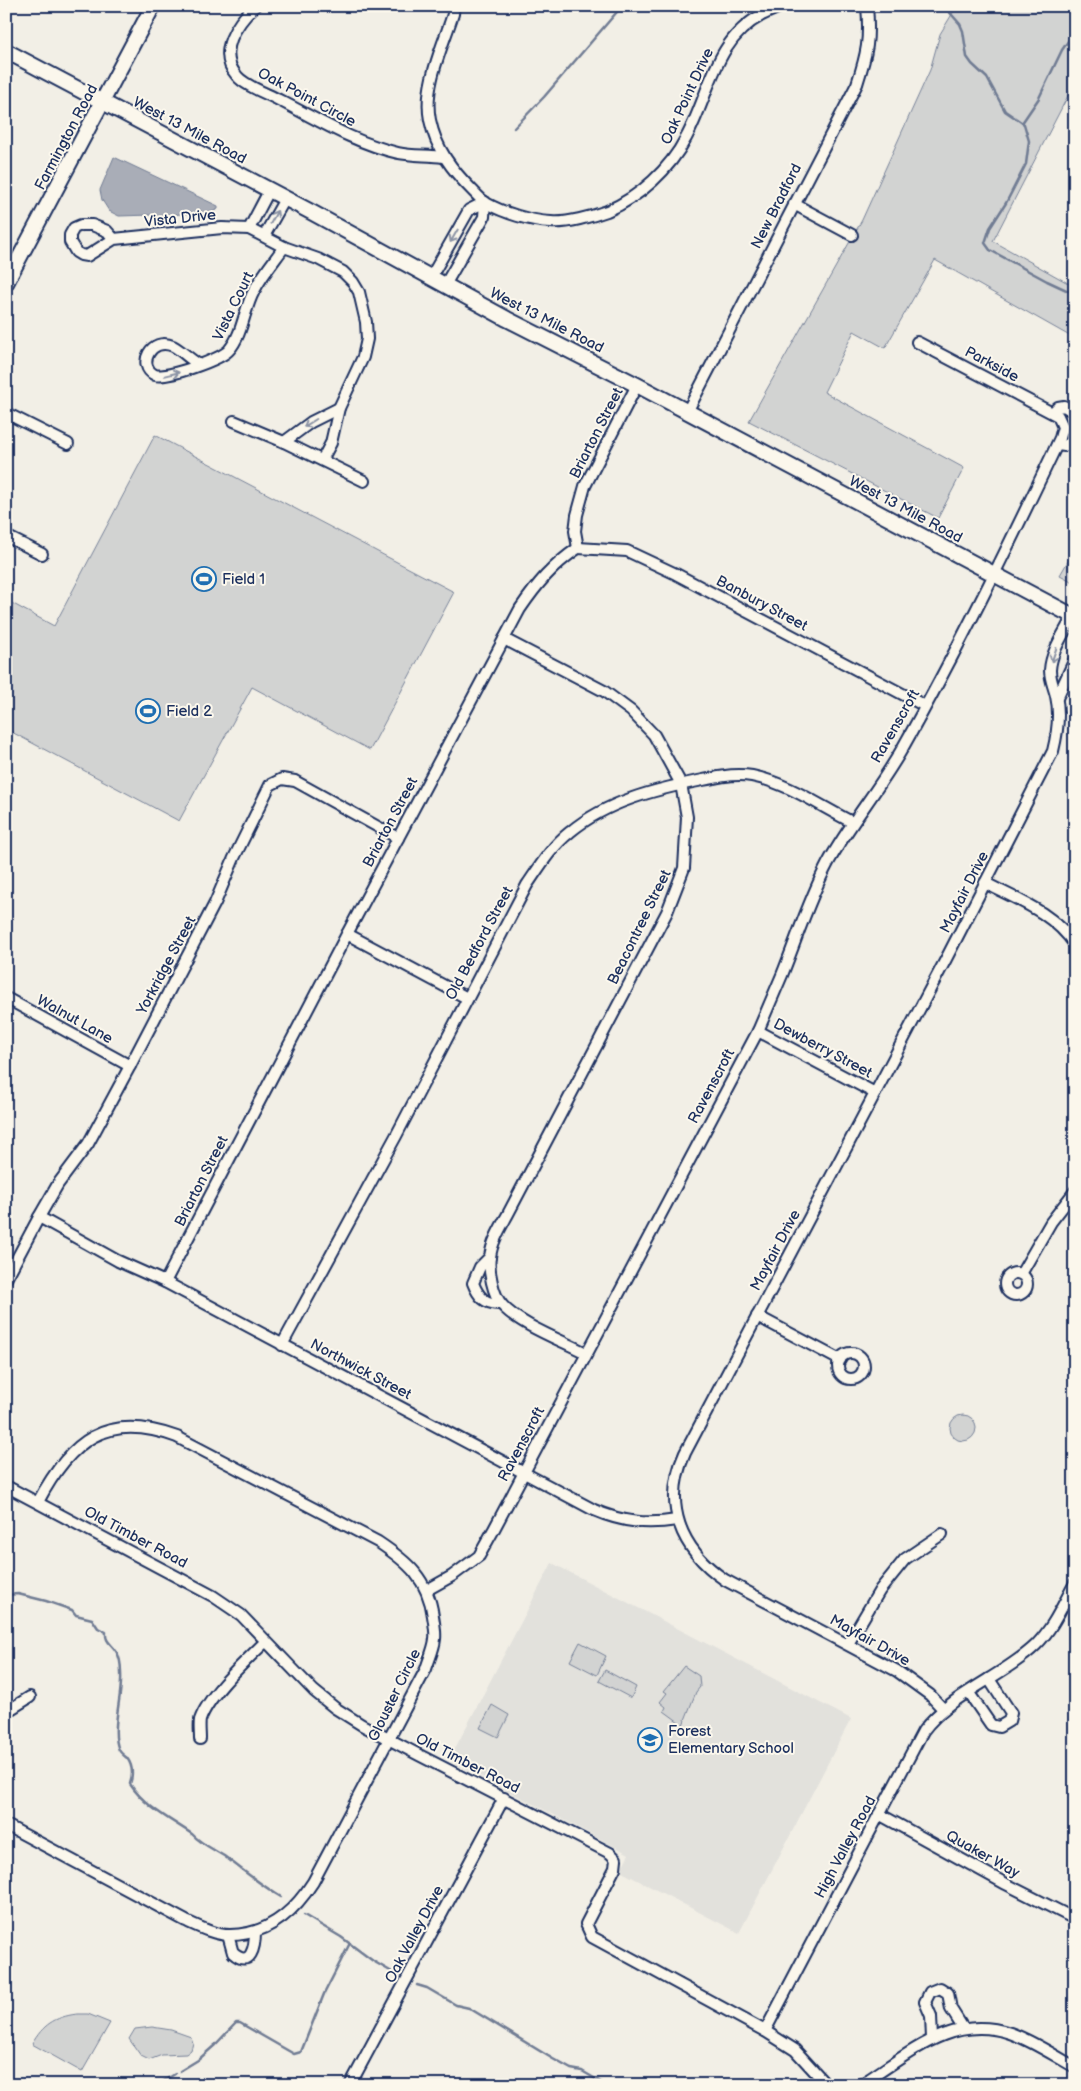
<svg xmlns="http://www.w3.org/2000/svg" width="1081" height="2091" viewBox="0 0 1081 2091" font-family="'Balsamiq Sans',sans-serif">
<rect width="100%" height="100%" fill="#f2efe6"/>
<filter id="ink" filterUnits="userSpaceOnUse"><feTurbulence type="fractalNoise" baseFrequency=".02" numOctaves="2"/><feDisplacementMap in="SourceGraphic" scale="10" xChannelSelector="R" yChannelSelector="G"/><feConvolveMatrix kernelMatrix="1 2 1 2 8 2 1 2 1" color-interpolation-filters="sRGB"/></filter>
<g filter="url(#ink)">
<polygon fill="#e2e1dc" points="552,1563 851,1719 739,1933 620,1871 629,1854 449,1760"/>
<g fill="#d2d3d2" stroke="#768198">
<polygon points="957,6 1075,6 1075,82 993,241 1075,287 1075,339 935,260 885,348 854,331 824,392 964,468 938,518 749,421 862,220 930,70 940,34"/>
<polygon points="155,435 454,592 370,750 252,687 179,821 6,729 6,600 54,626"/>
<polygon points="1075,549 1075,583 1060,575"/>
<circle cx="963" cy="1428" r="13"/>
<polygon points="580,1642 606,1656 597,1675 570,1661"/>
<polygon points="684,1666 699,1676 700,1687 696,1692 683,1725 664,1711 666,1707 660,1702 667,1693 664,1691"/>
<polygon points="605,1670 636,1687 631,1698 599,1681"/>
<polygon points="492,1705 509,1715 498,1737 480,1728"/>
<path d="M77,2014H88L110,2023L82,2072L32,2044C43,2025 54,2017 77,2014Z"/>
<polygon points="152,2027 171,2030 191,2037 193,2043 191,2050 186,2054 162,2055 149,2060 141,2056 129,2039 135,2029"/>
</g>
<polygon fill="#a9adb7" stroke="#707b93" points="114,157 218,206 218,209 212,212 167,215 162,219 156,219 151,215 119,216 109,211 102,200 100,190"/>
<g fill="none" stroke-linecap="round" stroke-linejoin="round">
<g stroke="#707b93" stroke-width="2.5">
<polyline points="944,6 960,24 963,31 967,57 972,64 987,78 1005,111 1024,124 1029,141 1026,164 1006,203 990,228 985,243 990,250 1047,281 1075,294"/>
<polyline points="1022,123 1039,98 1062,50 1075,31"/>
<polyline points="514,128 544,97 622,6"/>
<path d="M6,1595L18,1594L46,1601L72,1610L76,1615L92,1619L98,1628L106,1632C105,1642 111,1643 116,1651C120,1657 121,1666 121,1673C123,1696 110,1729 119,1750C121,1754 124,1755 127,1758C133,1766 133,1775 130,1784C145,1807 170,1819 192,1834C201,1844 213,1849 224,1856C243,1870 261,1885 281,1897"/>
<polyline points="304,1915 341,1937 373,1961 392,1972"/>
<polyline points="417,1985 427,1988 456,2005 469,2008 553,2059 571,2069 582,2071 606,2085"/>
<polyline points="180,2071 198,2060 215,2045 236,2023 240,2023 294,2054 301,2052 324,1994 350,1943"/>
<polyline points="157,2085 175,2074"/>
</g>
<defs>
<g id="street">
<path d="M255,6C237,23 216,52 237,76C245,86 268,94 279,100C318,120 355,143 398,153C412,156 428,155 443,157"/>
<path d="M454,6L453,14C443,46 423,86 430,120C436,149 452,170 472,190C476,194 481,200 486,203C504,213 530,221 551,222C566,224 593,216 607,211C640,197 670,169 686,138C710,94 714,40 762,15C769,12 776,8 783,6"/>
<polyline points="794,204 852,235"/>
<polyline points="249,229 269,191"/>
<polyline points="264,236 285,199"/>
<polyline points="114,239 107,231 92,225 81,225 74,228 70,235 70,242 76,252 81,255 87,256 114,239 222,228 249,229 284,247 318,259 343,272 353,282 359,292 366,322 367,339 363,357 339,408 331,443 322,460"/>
<polyline points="431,277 469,210 485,202 484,217 445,285"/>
<path d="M198,364C190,359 182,351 173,346C151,336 136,366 155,375C166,379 222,359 229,350C243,334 244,309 254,291C262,275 274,261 284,247"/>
<path d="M687,412L857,84C867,53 870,40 867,6"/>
<polyline points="1053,412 1058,407 1064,406 1075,413"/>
<polyline points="6,413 68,444"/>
<polyline points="234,421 284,442 364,481"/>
<polyline points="284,442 311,422 339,408"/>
<polyline points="1057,445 1065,446 1075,440"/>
<polyline points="6,536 42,554"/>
<polyline points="578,548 627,551 676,574 925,706"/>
<polyline points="578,548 575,531 577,515 585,486 637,385"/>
<path d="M504,639L604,691L631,711L654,735L681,784L687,817L684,868L667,912L508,1214C501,1227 492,1241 490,1257C488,1270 493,1295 502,1305C518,1324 563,1341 586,1353"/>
<polyline points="1057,698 1075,659"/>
<path d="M985,883C1018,900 1054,913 1075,945"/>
<polyline points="347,934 467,998"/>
<polyline points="6,998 130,1066"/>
<polyline points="758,1031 875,1093"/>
<path d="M39,1217L118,1261L165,1282L594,1510C622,1522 646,1525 677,1520"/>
<path d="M490,1257L480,1267L473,1283C478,1296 485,1305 501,1304"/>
<circle cx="1016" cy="1284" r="11"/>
<polyline points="1021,1274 1051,1222 1075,1191"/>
<polyline points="6,1279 39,1217 58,1184 88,1144 130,1066 215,903 234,858 270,785 282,779 295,781 398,838"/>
<path d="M165,1282L347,934L520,609C537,584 552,566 578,548"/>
<polyline points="757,1316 840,1360"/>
<path d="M282,1345L396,1136L527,885C540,866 552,846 570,832C607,801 657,789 703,780C720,777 735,773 752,776C788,783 820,806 852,822"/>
<circle cx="851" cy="1366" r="13"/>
<polyline points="6,1486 213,1596 241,1615 314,1691 335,1708 362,1725 419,1755 610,1853 616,1859 615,1868 586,1924 592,1937 765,2031 795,2050 827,2085"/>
<path d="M427,1590L452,1576L479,1556L493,1531L758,1031C766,1012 774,994 782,975C797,938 809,899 828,863C850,823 880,788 902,749C959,648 1010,543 1060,438L1063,427L1058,416L917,342"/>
<polyline points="848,1644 880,1590 905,1559 942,1534"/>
<polyline points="969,1693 991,1725 999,1727 1009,1721 1011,1713 989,1679"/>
<path d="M943,1709L930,1695L897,1671L725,1580C680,1549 662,1504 685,1453L946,959L1053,751C1057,735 1060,713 1056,696C1054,687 1050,680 1050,670C1051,651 1065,632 1073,616"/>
<polyline points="6,1712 30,1697"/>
<path d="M200,1739C200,1733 199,1725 200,1720C209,1694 246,1661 265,1642"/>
<polyline points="879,1814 1006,1884 1075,1919"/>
<path d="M6,1825L186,1921C199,1927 215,1935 230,1935C267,1935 294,1912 313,1882L426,1669C429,1659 434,1649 435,1639C436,1632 434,1623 433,1616C428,1579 408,1562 378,1542L177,1437C106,1411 70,1441 38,1502"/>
<path d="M228,1935L233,1953C251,1969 255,1947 255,1932"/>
<path d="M765,2031L923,1731C949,1695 1004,1676 1036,1645C1054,1627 1063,1604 1075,1583"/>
<polyline points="932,2039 931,2016 925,2002 930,1992 940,1988 948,1993 951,2009 963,2028"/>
<polyline points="350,2085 504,1798"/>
<path d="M860,2085C907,2056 951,2013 1010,2033C1031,2040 1055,2056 1075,2067"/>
</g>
<g id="secondary">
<polyline points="6,51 313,213 507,319 637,385 1075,617"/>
<polyline points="6,283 153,6"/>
</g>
</defs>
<use href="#street" stroke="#1b2f5e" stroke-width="14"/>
<use href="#secondary" stroke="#1b2f5e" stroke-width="18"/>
<use href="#street" stroke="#fbf7ec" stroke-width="10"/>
<use href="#secondary" stroke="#fbf7ec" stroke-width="14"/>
</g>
<defs><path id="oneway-shaft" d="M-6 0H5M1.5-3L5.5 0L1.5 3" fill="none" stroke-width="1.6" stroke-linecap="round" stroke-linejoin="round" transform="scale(1.25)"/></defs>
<g stroke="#8b93a5">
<use href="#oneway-shaft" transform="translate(274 217) rotate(-62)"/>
<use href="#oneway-shaft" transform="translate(454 236) rotate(120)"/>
<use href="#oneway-shaft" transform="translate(172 374) rotate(-13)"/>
<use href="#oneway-shaft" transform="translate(310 423) rotate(148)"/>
<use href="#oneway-shaft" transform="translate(1054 655) rotate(109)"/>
</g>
</g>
<defs>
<symbol id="stadium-ring" viewBox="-11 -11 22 22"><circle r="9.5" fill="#fbf7ec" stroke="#1f6fb2" stroke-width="1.5"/><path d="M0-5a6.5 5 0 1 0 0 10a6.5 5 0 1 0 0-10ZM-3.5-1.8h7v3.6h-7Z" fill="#1f6fb2"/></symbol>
<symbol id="school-ring" viewBox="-11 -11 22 22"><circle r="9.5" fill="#fbf7ec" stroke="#1f6fb2" stroke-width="1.5"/><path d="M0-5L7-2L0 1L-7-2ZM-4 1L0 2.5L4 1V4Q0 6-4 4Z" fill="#1f6fb2"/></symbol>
</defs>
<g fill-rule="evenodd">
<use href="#stadium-ring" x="190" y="565" width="28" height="28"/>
<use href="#stadium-ring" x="134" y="697" width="28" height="28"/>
<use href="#school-ring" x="636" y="1726" width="28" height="28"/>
</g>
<g text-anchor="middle" stroke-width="4" stroke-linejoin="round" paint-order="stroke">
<g font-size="15" fill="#1b2f5e" stroke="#fbf7ec">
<text transform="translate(687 96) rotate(-65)" y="5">Oak Point Drive</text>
<text transform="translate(307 97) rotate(28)" y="5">Oak Point Circle</text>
<text transform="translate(190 130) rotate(28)" y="5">West 13 Mile Road</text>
<text transform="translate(66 137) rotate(-62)" y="5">Farmington Road</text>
<text transform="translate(776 206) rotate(-63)" y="5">New Bradford</text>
<text transform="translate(180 218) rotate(-6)" y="5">Vista Drive</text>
<text transform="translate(233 306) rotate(-64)" y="5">Vista Court</text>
<text transform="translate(547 320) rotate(27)" y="5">West 13 Mile Road</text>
<text transform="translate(992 364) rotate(28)" y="5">Parkside</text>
<text transform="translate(596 433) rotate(-63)" y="5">Briarton Street</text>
<text transform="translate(906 509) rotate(28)" y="5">West 13 Mile Road</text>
<text transform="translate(762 603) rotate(28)" y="5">Banbury Street</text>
<text transform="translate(895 726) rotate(-60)" y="5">Ravenscroft</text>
<text transform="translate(390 822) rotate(-62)" y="5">Briarton Street</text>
<text transform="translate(964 892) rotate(-63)" y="5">Mayfair Drive</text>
<text transform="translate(639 927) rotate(-64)" y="5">Beacontree Street</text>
<text transform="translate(479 943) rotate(-62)" y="5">Old Bedford Street</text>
<text transform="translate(166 965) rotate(-62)" y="5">Yorkridge Street</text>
<text transform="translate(75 1019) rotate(29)" y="5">Walnut Lane</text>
<text transform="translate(823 1048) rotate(28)" y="5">Dewberry Street</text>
<text transform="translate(711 1086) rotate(-62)" y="5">Ravenscroft</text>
<text transform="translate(201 1181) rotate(-63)" y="5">Briarton Street</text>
<text transform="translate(775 1250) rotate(-62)" y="5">Mayfair Drive</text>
<text transform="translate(361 1369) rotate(28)" y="5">Northwick Street</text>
<text transform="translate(521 1444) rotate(-62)" y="5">Ravenscroft</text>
<text transform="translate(136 1537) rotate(28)" y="5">Old Timber Road</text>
<text transform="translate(870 1640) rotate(29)" y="5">Mayfair Drive</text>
<text transform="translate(394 1695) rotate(-64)" y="5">Glouster Circle</text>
<text transform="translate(468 1763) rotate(27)" y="5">Old Timber Road</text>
<text transform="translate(845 1847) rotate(-62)" y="5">High Valley Road</text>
<text transform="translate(983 1854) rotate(29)" y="5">Quaker Way</text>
<text transform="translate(414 1934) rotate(-62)" y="5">Oak Valley Drive</text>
</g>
<g font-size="15" fill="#1b2f5e" stroke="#fbf7ec" text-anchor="start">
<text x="222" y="584">Field 1</text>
<text x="166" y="716">Field 2</text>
<text x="668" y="1736">Forest<tspan x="668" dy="17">Elementary School</tspan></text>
</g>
</g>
<rect width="1081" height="2091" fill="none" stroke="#fbf7ec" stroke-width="25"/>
<rect x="12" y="12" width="1056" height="2066" fill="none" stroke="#1b2f5e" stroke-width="2" filter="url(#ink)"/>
</svg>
